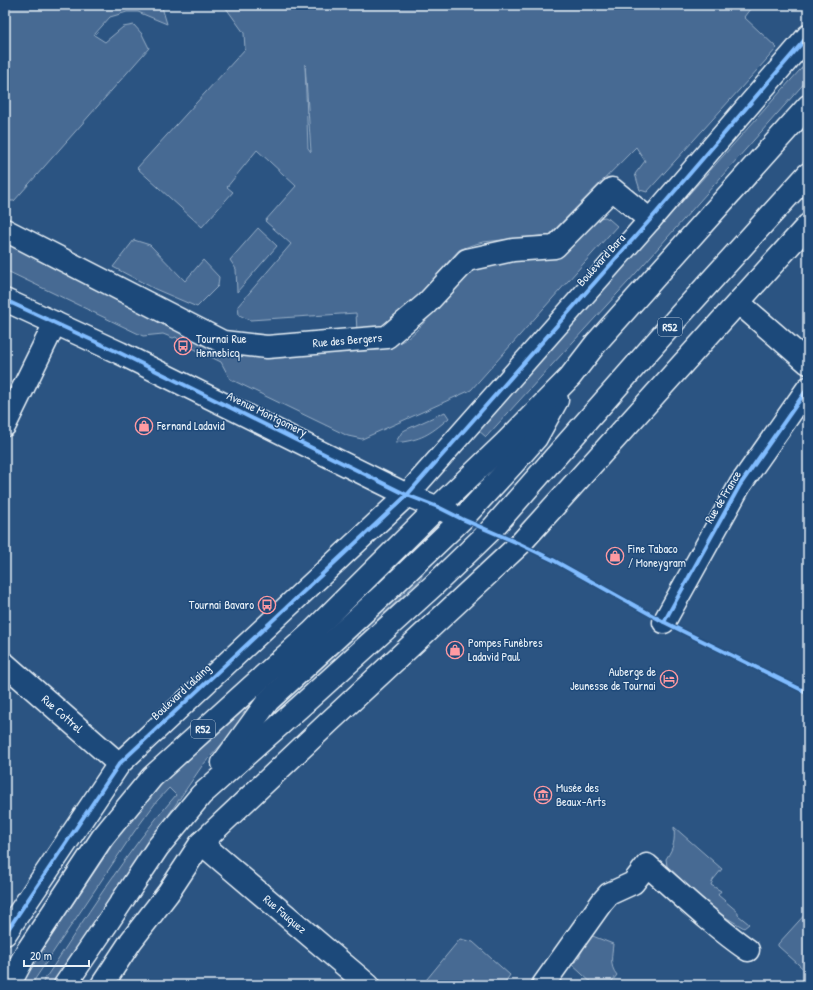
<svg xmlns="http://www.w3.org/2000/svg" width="813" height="990" viewBox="0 0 813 990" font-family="'Patrick Hand',sans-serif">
<rect width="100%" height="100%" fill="#2b5482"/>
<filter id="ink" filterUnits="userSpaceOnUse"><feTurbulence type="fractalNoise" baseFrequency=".025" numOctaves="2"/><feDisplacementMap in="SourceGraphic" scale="8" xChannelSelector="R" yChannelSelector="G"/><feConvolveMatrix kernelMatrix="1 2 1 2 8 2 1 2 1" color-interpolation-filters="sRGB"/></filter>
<g filter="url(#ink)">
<g fill="#476b93" stroke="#98aec6" fill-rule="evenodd">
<polygon points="5,5 164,5 162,7 167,24 138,12 127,12 110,17 94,35 105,42 123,27 134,25 142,34 149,48 14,201 5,201"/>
<path d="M228,5H753L744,17L777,48L647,192L640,190L635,174L645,161L636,147L549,235L483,242L472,245L459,250L418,296L383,328L357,332L356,313L250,320L239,315L238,306L291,244L265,221L296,186L257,150L227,187L233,192L202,227L137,168L245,49L244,33L226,8ZM305,64L311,152L308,148Z"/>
<polygon points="808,61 808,79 628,282 486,437 478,430"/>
<polygon points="605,217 609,219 617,226 471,390 362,439 348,436 230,379 221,362 182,343 176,337 173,338 163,334 143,336 5,270 5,240 275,357 378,350 395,345 408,338 417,330 477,266 566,251 581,237 592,224 599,218"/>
<polygon points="258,228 277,246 237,292 236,269 230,260"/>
<polygon points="134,240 150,245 185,281 203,260 219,277 218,286 197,307 155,289 113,267"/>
<path d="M445,412L449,418C429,435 421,440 395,443L402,432L405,430Z"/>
<path d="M403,560L245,718L202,766L52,985H41C84,920 125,853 176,795L169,788L157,801L134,832L31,985H19L125,826L162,781L385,574Z"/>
<polygon points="422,569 424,572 420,580 275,715 271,713 271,709"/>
<path d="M674,827L722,869L713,880L711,885L721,891L718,895L738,912V915L749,924L744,928L715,911L667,866L666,859C674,847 675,841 674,827Z"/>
<polygon points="808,911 808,973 778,946 778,944"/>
<path d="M590,935L613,944C612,955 609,966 617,975L609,985H594L570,963L577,961Z"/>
<polygon points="460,939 473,942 510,975 503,985 422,985"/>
</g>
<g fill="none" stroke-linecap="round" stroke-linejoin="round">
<defs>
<g id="minor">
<path id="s1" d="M5,230L223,342L267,347L387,337L426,304L467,260L513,250L555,247L612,189L650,220"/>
<polyline points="739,303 808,363"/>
<polyline points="5,425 55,323"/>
<polyline points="664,622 740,485 808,388"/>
<path id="s2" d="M5,664L119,764"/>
<path id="s3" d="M201,843L368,985"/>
<polyline points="5,934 119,764 407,495 650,220 808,36"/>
<polyline points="102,985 131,941 168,893 201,843 328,723 520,544 808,225"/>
<path d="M543,985L602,902L609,894L633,883L647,865C680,894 712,925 748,950"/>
</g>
<g id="primary">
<polyline points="5,300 120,353 407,495 450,513"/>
<polyline points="223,763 268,701 389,589 462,519 512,465 536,438 557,400"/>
<polyline points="9,985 26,953 102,838 152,777 311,633 438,507 506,442 570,377 597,342 808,106"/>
<polyline points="65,985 108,922 158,847 201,795 302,705 433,586 491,530 680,315 808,174"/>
</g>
</defs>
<use href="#minor" stroke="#e8f1f8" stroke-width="25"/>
<use href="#primary" stroke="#e8f1f8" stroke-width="25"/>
<use href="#minor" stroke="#1f4a7a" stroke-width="22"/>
<use href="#primary" stroke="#1f4a7a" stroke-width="22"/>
<defs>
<g id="cycleway">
<polyline points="5,300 120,353 407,495 438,507 462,519 520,544 553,560 664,622 808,693"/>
<polyline points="664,622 740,485 808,388"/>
<polyline points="5,934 119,764 407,495 650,220 808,36"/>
</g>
</defs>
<use href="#cycleway" stroke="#1f4a7a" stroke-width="6"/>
<use href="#cycleway" stroke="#80bcff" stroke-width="4"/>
</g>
</g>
<defs>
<symbol id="bus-ring" viewBox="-11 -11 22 22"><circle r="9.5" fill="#1f4a7a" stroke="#ff9aa2" stroke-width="1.5"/><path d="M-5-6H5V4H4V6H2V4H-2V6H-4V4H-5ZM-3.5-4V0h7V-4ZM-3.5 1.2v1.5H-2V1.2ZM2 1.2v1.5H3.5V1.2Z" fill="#ff9aa2"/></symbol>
<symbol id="shop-ring" viewBox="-11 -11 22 22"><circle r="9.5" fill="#1f4a7a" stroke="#ff9aa2" stroke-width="1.5"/><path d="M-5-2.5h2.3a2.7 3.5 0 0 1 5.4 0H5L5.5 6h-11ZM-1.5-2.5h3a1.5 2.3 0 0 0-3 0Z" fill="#ff9aa2"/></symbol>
<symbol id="hotel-ring" viewBox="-11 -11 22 22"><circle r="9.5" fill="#1f4a7a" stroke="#ff9aa2" stroke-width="1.5"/><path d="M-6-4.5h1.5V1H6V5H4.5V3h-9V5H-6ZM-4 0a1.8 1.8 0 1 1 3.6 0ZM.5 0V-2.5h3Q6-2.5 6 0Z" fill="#ff9aa2"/></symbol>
<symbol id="museum-ring" viewBox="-11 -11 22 22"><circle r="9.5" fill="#1f4a7a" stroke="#ff9aa2" stroke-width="1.5"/><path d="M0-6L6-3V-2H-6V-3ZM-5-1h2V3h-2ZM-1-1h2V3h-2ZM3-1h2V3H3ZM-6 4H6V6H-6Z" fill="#ff9aa2"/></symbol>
</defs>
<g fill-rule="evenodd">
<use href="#bus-ring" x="173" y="336" width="20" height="20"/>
<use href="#shop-ring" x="134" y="416" width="20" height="20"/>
<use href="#shop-ring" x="605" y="546" width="20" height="20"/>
<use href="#bus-ring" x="257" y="595" width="20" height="20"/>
<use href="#shop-ring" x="445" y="640" width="20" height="20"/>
<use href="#hotel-ring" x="659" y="669" width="20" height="20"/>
<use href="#museum-ring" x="533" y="785" width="20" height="20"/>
</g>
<g text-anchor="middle" stroke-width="3" stroke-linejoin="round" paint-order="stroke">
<g fill="#1f4a7a" stroke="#acbfd2" stroke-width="1">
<rect x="658" y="318" width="24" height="18" rx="3"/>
<rect x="191" y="720" width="24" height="18" rx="3"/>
</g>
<g font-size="11" font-weight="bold" fill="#e8f1f8">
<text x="670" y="331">R52</text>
<text x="203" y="733">R52</text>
</g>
<g font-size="12" fill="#e8f1f8" stroke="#1f4a7a">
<text transform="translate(601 260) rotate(-48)" y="4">Boulevard Bara</text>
<text dy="4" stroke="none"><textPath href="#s1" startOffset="370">Rue des Bergers</textPath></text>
<text transform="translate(267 414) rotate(26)" y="4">Avenue Montgomery</text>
<text transform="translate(723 497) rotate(-59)" y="4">Rue de France</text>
<text transform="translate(181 692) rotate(-43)" y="4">Boulevard Lalaing</text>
<text dy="4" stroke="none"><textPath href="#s2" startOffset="76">Rue Cottrel</textPath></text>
<text dy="4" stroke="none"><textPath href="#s3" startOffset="110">Rue Fauquez</textPath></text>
</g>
<g font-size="12" fill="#e8f1f8" stroke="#1f4a7a" text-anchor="start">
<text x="196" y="343">Tournai Rue<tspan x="196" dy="14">Hennebicq</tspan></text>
<text x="157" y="430">Fernand Ladavid</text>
<text x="628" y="553">Fine Tabaco<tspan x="628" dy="14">/ Moneygram</tspan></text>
<text x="254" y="609" text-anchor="end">Tournai Bavaro</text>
<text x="468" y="647">Pompes Funèbres<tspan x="468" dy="14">Ladavid Paul</tspan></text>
<text x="656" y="676" text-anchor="end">Auberge de<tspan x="656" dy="14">Jeunesse de Tournai</tspan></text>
<text x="556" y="792">Musée des<tspan x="556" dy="14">Beaux-Arts</tspan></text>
</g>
</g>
<rect width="813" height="990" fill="none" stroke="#1f4a7a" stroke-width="20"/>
<rect x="10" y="10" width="793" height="970" fill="none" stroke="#e8f1f8" stroke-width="1.5" filter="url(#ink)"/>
<path d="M24 960v6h65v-6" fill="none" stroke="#e8f1f8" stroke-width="2"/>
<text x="30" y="960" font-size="12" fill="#e8f1f8" stroke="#1f4a7a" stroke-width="3" paint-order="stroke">20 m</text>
</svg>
